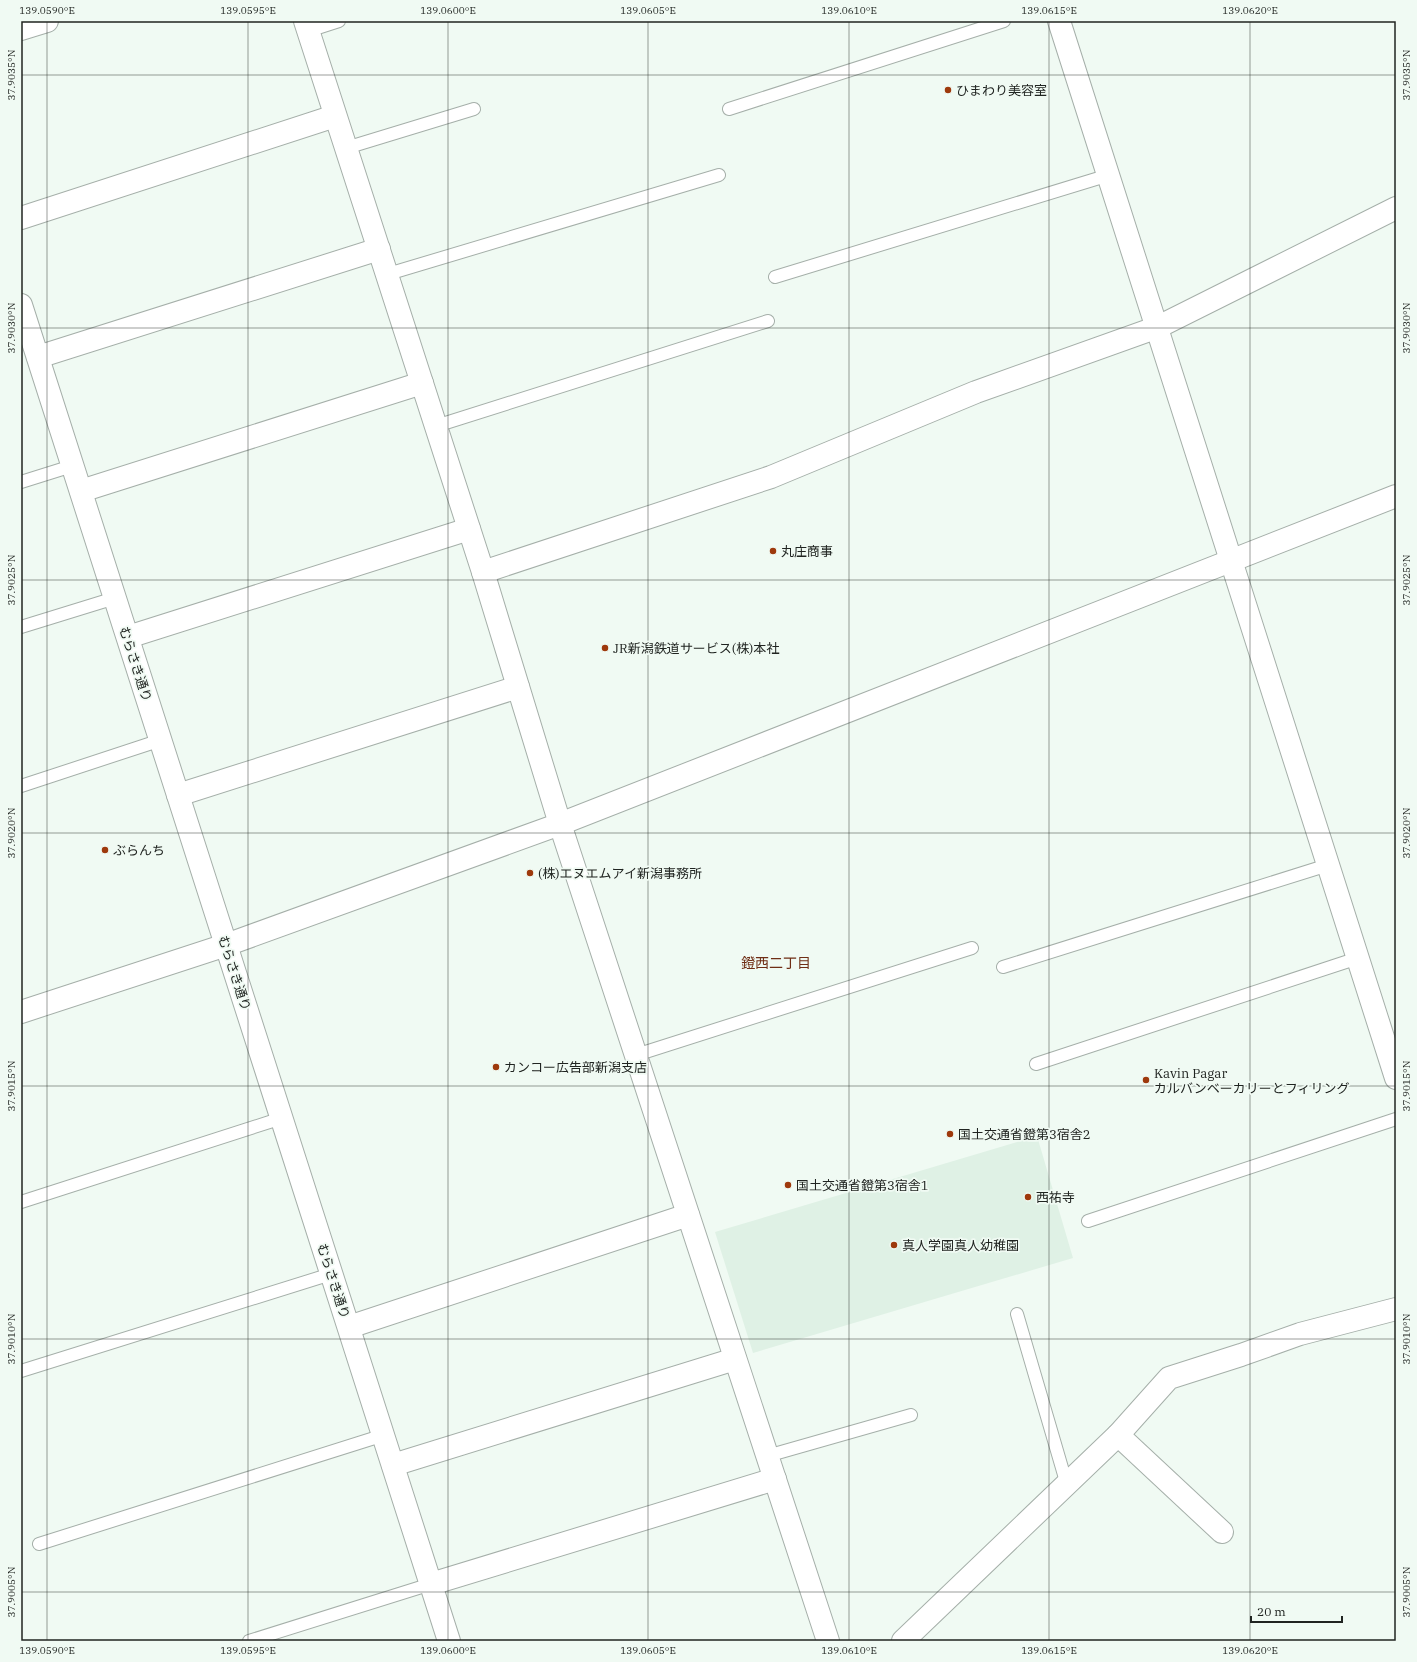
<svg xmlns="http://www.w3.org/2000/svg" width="1417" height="1662" viewBox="0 0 1417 1662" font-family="'IBM Plex Serif','Noto Sans JP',serif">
<rect width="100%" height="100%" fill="#f0faf3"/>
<polygon fill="#dff1e5" points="1037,1136 1073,1258 753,1353 715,1232"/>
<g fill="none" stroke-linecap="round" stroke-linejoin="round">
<defs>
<g id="lane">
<polyline points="308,31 339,21"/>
<polyline points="729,109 1004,21"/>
<polyline points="346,148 474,109"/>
<polyline points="388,274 719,175"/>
<polyline points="775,277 1109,175"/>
<polyline points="436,426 768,321"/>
<polyline points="21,482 72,466"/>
<polyline points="21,627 115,598"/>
<polyline points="21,786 161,740"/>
<polyline points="1003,967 1328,865"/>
<polyline points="636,1055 972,948"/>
<polyline points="1036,1064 1358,958"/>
<polyline points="21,1202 282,1118"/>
<polyline points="1088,1221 1396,1119"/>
<polyline points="1017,1314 1067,1485"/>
<polyline points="21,1371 331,1274"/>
<polyline points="767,1456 911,1415"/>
<polyline points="39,1544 384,1435"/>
<polyline points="249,1641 431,1584"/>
</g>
<g id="street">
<polyline points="305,21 483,572 560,824 828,1641"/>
<polyline points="1059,21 1396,1078"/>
<polyline points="21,29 47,21"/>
<polyline points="21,218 335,116"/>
<polyline points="38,357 379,249"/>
<polyline points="81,491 422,383"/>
<polyline points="483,572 771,477 976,392 1158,327 1396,208"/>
<polyline points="128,637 469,529"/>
<polyline points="178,795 518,687"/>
<polyline points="21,1012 226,945 560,824 1396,496"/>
<polyline points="349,1327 688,1215"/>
<polyline points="1118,1435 1222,1532"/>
<polyline points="393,1465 735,1359"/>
<polyline points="431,1584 775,1479"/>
<polyline points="903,1641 1118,1435 1169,1378 1241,1355 1300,1334 1396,1309"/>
</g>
<polyline id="secondary" points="21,305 449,1641"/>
</defs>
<use href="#lane" stroke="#a5afa9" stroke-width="14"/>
<use href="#street" stroke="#a5afa9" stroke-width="24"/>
<use href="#secondary" stroke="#a5afa9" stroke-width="24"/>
<use href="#lane" stroke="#fff" stroke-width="12"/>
<use href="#street" stroke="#fff" stroke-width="22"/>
<use href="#secondary" stroke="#fff" stroke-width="22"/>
</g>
<path fill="none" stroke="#202421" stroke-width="1" stroke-opacity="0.45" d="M47,21V1641M248,21V1641M448,21V1641M648,21V1641M849,21V1641M1049,21V1641M1250,21V1641M21,75H1396M21,328H1396M21,580H1396M21,833H1396M21,1086H1396M21,1339H1396M21,1592H1396"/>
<g fill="#9e390c" stroke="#f0faf3" stroke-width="1.5">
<circle cx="948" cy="90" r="4"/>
<circle cx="773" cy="551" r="4"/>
<circle cx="605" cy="648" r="4"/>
<circle cx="105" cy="850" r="4"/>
<circle cx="530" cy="873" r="4"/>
<circle cx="496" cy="1067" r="4"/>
<circle cx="1146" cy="1080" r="4"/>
<circle cx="950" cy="1134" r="4"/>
<circle cx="788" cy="1185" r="4"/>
<circle cx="1028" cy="1197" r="4"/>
<circle cx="894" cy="1245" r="4"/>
</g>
<g text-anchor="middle" stroke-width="3.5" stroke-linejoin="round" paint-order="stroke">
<g font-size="13" fill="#202421" stroke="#f0faf3" text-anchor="start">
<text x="956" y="95">ひまわり美容室</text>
<text x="781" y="556">丸庄商事</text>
<text x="613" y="653">JR新潟鉄道サービス(株)本社</text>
<text x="113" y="855">ぶらんち</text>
<text x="538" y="878">(株)エヌエムアイ新潟事務所</text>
<text x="504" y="1072">カンコー広告部新潟支店</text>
<text x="1154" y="1078">Kavin Pagar<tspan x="1154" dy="15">カルバンベーカリーとフィリング</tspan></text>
<text x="958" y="1139">国土交通省鐙第3宿舎2</text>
<text x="796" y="1190">国土交通省鐙第3宿舎1</text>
<text x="1036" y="1202">西祐寺</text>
<text x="902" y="1250">真人学園真人幼稚園</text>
</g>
<g font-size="13" fill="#202421" stroke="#f0faf3">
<text transform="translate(136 664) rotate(72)" y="5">むらさき通り</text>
<text transform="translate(235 973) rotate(72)" y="5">むらさき通り</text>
<text transform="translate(334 1281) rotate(72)" y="5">むらさき通り</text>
</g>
<g font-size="14" fill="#6f2e15" stroke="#f0faf3">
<text x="776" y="968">鐙西二丁目</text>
</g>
</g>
<rect width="1417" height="1662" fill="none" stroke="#f0faf3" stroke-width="44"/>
<path d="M1251 1616v6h91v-6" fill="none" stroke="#202421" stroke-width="2"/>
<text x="1257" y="1616" font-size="12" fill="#202421" stroke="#f0faf3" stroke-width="3" paint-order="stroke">20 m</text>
<rect x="22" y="22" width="1373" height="1618" fill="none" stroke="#202421" stroke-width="1.5"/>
<g font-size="10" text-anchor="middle" fill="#202421">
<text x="47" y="14">139.0590°E</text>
<text x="248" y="14">139.0595°E</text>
<text x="448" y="14">139.0600°E</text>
<text x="648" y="14">139.0605°E</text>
<text x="849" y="14">139.0610°E</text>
<text x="1049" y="14">139.0615°E</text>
<text x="1250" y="14">139.0620°E</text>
<text transform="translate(11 75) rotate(-90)" y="4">37.9035°N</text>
<text transform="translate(1406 75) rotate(-90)" y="4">37.9035°N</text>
<text transform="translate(11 328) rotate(-90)" y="4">37.9030°N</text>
<text transform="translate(1406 328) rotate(-90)" y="4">37.9030°N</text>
<text transform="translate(11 580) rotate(-90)" y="4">37.9025°N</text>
<text transform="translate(1406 580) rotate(-90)" y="4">37.9025°N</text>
<text transform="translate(11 833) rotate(-90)" y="4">37.9020°N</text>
<text transform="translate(1406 833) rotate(-90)" y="4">37.9020°N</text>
<text transform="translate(11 1086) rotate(-90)" y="4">37.9015°N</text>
<text transform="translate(1406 1086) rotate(-90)" y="4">37.9015°N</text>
<text transform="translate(11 1339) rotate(-90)" y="4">37.9010°N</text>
<text transform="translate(1406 1339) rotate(-90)" y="4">37.9010°N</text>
<text transform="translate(11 1592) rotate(-90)" y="4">37.9005°N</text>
<text transform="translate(1406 1592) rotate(-90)" y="4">37.9005°N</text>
<text x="47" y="1654">139.0590°E</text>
<text x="248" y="1654">139.0595°E</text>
<text x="448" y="1654">139.0600°E</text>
<text x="648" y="1654">139.0605°E</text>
<text x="849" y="1654">139.0610°E</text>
<text x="1049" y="1654">139.0615°E</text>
<text x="1250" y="1654">139.0620°E</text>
</g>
</svg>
